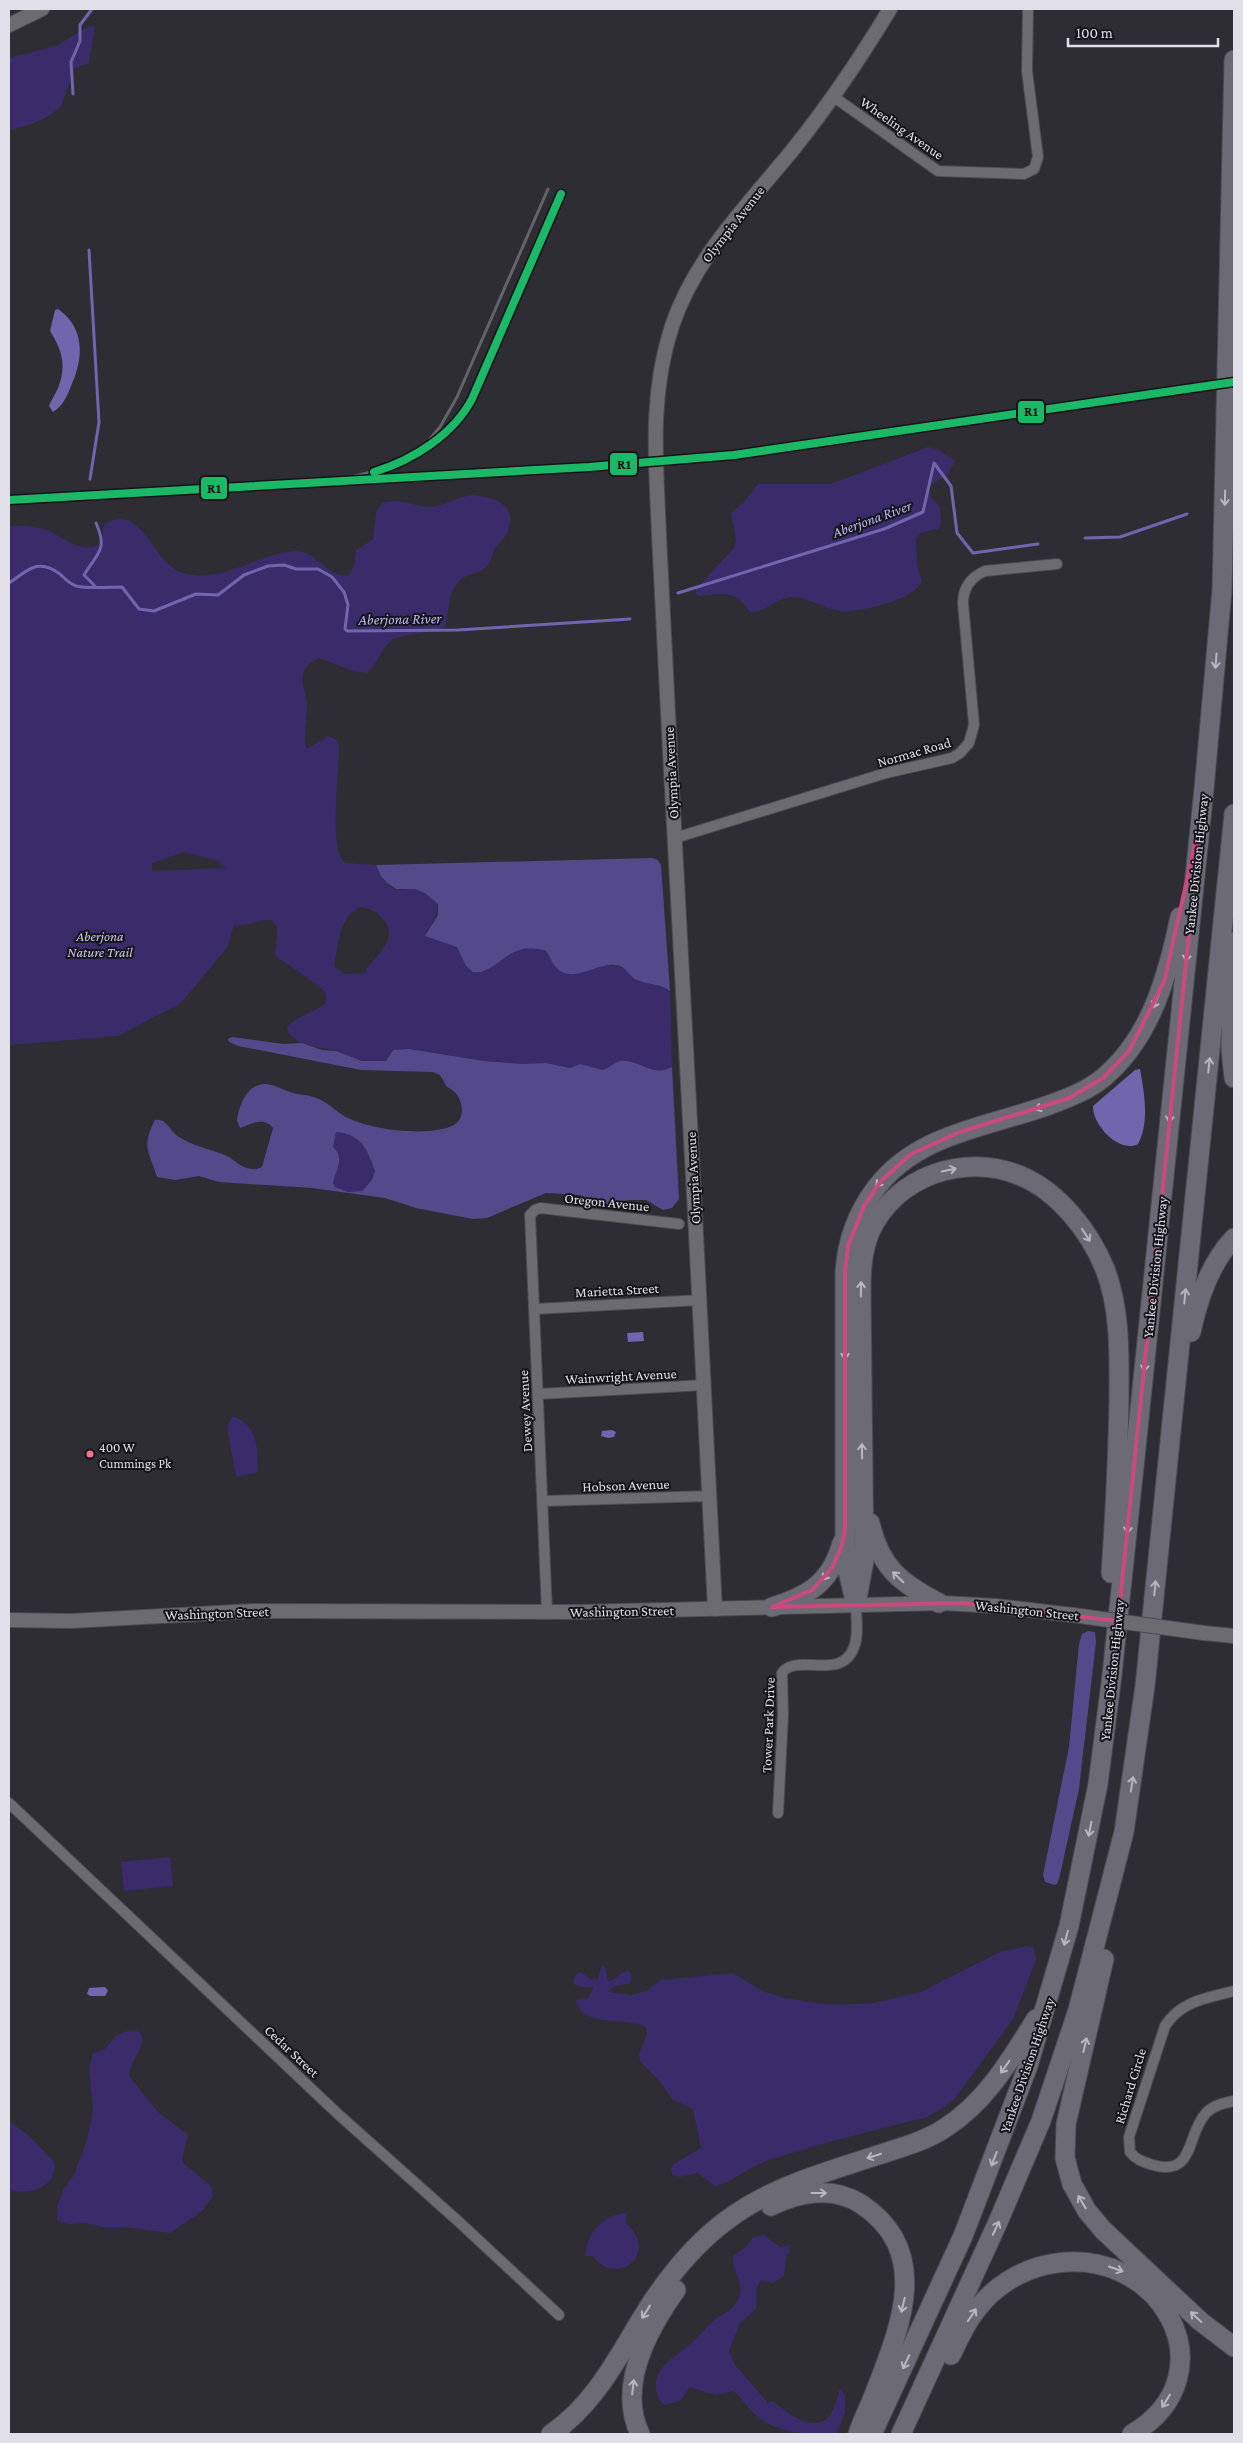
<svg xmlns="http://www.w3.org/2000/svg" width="1243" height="2443" viewBox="0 0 1243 2443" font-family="'Crimson Pro',serif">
<rect width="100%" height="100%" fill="#2e2d34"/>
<g fill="#3a2c6a" fill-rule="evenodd">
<path d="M89,26H95L89,63L75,68L61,106C49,119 25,127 9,130V58L56,46Z"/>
<path d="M928,447L939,450L955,461L948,474L929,486L931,498L940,506L941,523L938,529L921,533L916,539L917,565L922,581C916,600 856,614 838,611C823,608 809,598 794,597C778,596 766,613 750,612C736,590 724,593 699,596L696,594V589L734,548L736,540L731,513L745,501L758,484H831Z"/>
<path d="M473,495C496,497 521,507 506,535C503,540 499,543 496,547C492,552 492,560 488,565C481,574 466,573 458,582C448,594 449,612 445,626L440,629L395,638C381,646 379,663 367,673L354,671L319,658C292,671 306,686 307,705C307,719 304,732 305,745L307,749L328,736L337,740L339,746C340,766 327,854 346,863L376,865C381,874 384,885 395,889C401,891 409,888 415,889C447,896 439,913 426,933L457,947L466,966L484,972C499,962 528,935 547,953C551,957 554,964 557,969L618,965L647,982L665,987L670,991L672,1067C651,1078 640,1059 621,1061C614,1062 610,1068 603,1070L580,1064L570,1068L546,1063L522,1064L484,1061L409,1049L393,1050L386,1061C368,1065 353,1058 337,1052C319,1045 306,1049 289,1034L287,1027C297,1016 314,1012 326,1003V994L319,986L277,957L275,953L277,936V927L273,921C259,917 248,928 234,925L226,949L181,1003L118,1036L9,1045V526C21,525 32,526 44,529C59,534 80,553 96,546C104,542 102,532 104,525C140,500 153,562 180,572C221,586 256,553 296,551C317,551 329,580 349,575L354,566L356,550L373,539L376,513L382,503C400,497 414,507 432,507C445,506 458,496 473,495ZM184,852L215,860L226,868L152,871V863ZM361,907C369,908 375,911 381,917C401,937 378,954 366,969V973L344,974L334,966C339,945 338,917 361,907Z"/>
<path d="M336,1132C361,1134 366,1149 375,1170L372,1180L363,1191L348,1192L335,1187L333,1183C336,1171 344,1157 333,1147Z"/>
<path d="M233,1416C259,1427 257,1447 258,1472L236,1477L227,1427Z"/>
<polygon points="170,1857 173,1886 124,1891 121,1862"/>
<path d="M1027,1946L1034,1948L1036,1960L1013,2019L956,2097L945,2107L927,2117C873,2130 819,2144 766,2161C748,2167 732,2183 715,2186L697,2173L680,2177L672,2175L671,2168L674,2164L701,2148L693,2109L672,2099L659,2080L640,2061L639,2054L647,2034L645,2027C633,2016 580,2030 576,2000L588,1998L594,1987H581L575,1985L573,1980L577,1973H582L591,1979H598L602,1965L606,1969L608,1981C616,1981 619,1972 628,1971L631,1974V1983L615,1986L608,1992L631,1995L646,1991L661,1980L733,1973L762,1991L785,1998L831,2005L874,2003L921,1992L1000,1952Z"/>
<path d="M139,2031C149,2044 131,2058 129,2076L158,2112L188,2135L182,2159L184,2164L211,2186L213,2196L201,2212L170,2233L124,2227H101L85,2223L69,2224L57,2220V2207L63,2190L74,2175L87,2140L93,2111L89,2068L93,2053C116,2051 106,2029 139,2031Z"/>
<path d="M9,2121L29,2136L55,2163C55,2189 29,2195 9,2190Z"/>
<path d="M627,2213L626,2223C661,2253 616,2289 593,2256H585C587,2233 603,2214 627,2213Z"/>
<path d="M764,2235L780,2247L789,2246L790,2252L786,2256L784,2276L773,2283L762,2280C752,2290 758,2298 756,2309L740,2323L729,2351L735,2365L768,2403L772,2401C786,2410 810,2434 828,2418C834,2412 837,2397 840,2389L845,2395V2412L837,2434C810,2434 783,2435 760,2419C749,2411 744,2399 733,2391L715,2395L690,2387L681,2400L665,2405C660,2401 658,2399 657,2393C649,2368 679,2355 694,2341C700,2336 704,2330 710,2324C719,2315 732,2312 738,2300C746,2282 731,2271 733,2256L746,2247L753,2237Z"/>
</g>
<g fill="#54498a" fill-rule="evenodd">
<path d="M652,858L658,860L661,865L670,991C660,983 648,985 637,980C628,976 626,965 615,965C598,963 579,980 562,972C554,969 551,958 546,951C508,938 497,976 473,972L466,966L457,947L425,936L438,915V904L425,893L415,889H396L387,883L381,876L376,865Z"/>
<path d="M232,1037L284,1044L302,1043L322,1050L336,1051L362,1061H386L393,1050L409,1049L484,1061L522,1064L546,1063L570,1068L580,1064L603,1070C610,1068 614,1062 621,1061C640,1059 651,1078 672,1067L679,1199L672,1208L663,1210L646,1200H628L609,1205L579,1195L546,1193L487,1218L473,1219L416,1208L385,1198L312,1188L219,1182L199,1176L175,1180L157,1177C149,1151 141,1147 155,1120C166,1118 169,1129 176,1135C191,1146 211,1149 227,1156C235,1160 241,1168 251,1169C255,1170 259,1168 262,1167L273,1128C263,1116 252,1124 240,1128L237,1121C239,1106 246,1085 264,1084C274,1084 283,1090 293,1093C301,1095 311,1095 319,1099C328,1103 336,1111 344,1116C369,1130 427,1137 452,1126C469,1118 462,1092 447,1087L440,1075L433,1072L361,1070L238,1046L229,1042L228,1039ZM336,1132C361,1134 367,1149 375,1171L372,1180L362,1191L348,1192L335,1187L333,1183C336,1170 345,1157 333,1147Z"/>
<polygon points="1088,1631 1095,1632 1096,1642 1079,1789 1060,1875 1057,1884 1054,1885 1045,1882 1043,1875 1069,1747 1079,1644 1082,1634"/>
</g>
<g fill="#7166ae">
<path d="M58,309C85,328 84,358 71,386C67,396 63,406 53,412L49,406C51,400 55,395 58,388C67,366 62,350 50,331L55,310Z"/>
<path d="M1140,1069C1144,1092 1150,1123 1138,1144C1120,1154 1092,1125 1093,1106L1135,1070Z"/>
<polygon points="643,1332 644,1341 628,1342 627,1333"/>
<polygon points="612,1430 616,1432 614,1437 608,1438 601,1436 602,1431"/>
<polygon points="105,1987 108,1991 105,1996 90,1996 87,1994 89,1988"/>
</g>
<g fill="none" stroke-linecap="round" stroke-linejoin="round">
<g stroke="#7166ae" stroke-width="3">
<polyline points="73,94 71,62 80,41 80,25 92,9"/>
<polyline points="89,250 99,422 90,479"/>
<polyline points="1085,538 1120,537 1187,514"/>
<path d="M9,583C27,571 38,557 60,574C64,578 70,584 76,586C89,589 108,587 122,587L139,609L154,611L196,594L218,595L244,575L268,566L284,565L296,569H318L332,577L344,592L348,605L345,629L347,631L458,630L630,619"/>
<path d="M95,586L84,575C98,552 108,550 96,523"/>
<polyline points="678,593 884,529 923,512 934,463 951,486 957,533 973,553 1038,544"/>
</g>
<defs>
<g id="street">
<polyline points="834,97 938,171 1024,174 1034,169 1038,157 1027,71 1028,9"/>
<path d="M675,838L886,773L952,758L960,753L969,743L974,725L963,603C963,588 971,577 985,571L1057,564"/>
<polyline points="535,1309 701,1300"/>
<polyline points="538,1394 705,1385"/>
<polyline points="544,1501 710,1496"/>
<polyline points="547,1612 530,1215 535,1210 540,1208 679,1224"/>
<polyline points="9,1803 339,2115 458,2221 559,2315"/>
<path d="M778,1813L783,1715L782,1673C796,1652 842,1682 854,1647C859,1635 856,1618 856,1604"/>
<path d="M1234,1991C1207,1998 1181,2001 1165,2026L1129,2137L1130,2152C1136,2160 1144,2162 1153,2165C1195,2177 1186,2135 1206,2113C1214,2105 1224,2103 1234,2101"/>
</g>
<g id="secondary">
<polyline points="9,25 42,9"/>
<path d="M715,1609C701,1323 686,1038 670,752C666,680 662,607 659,534C656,462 649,396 672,326C696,255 749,204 795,147C830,103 861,57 890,9"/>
<polyline points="9,1620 71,1621 253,1611 580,1612 943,1603 996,1606 1073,1615"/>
<polyline points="1204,1633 1234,1636"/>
</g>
<g id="highway">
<polyline points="1233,942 1231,1049 1234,1078"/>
<path d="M1191,1332C1198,1299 1210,1263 1234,1238"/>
<path d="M870,1523C880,1567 900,1583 939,1603"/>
<path d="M855,1601L847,1567L845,1547V1272C847,1242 857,1213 876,1188C918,1133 988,1127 1049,1105C1068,1098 1087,1091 1103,1078C1151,1038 1168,975 1180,917"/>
<path d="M856,1604L864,1561L861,1292C861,1271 862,1251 870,1232C895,1176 965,1152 1021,1176C1059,1192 1090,1232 1105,1269C1121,1311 1119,1356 1119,1400C1118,1458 1115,1515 1111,1573"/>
<path d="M772,1607C809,1596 831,1582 842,1543"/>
<polyline points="1104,1959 1066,2124 1065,2158 1072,2184 1087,2211 1103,2230 1200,2321 1234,2347"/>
<path d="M771,2206C799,2192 833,2186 861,2204C934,2252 899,2330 874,2395C869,2408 862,2421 858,2434"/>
<path d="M951,2355C959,2339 966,2322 977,2309C994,2287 1019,2271 1046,2265C1159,2240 1234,2374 1132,2434"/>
<path d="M551,2434C595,2404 618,2357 645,2313C667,2278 693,2245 727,2220C771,2187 823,2173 875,2156C899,2148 924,2142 945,2128C986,2102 1011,2059 1036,2019"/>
<path d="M640,2434C617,2386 648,2329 676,2290"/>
<polyline points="872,2434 963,2236 1028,2066 1069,1926 1098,1784 1112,1675 1137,1438 1204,789 1222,590 1234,60"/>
<polyline points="901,2434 998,2222 1041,2121 1078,2010 1124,1832 1145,1686 1234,814"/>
</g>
</defs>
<use href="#street" stroke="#4b4b51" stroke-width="12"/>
<use href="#secondary" stroke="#4b4b51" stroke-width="16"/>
<use href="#highway" stroke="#4b4b51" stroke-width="21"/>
<use href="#street" stroke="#6b6b70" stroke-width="10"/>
<use href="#secondary" stroke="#6b6b70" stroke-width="14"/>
<use href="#highway" stroke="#6c6b75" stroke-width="19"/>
<g stroke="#64636a" stroke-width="3">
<polyline points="430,439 440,427 457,397 548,189"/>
<path d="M303,484C366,478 440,461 472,399L561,194"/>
</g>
<defs>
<polyline id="secondary-bridge" points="1073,1615 1204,1633"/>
</defs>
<use href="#secondary-bridge" stroke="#4b4b51" stroke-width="16" stroke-linecap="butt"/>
<use href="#secondary-bridge" stroke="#6b6b70" stroke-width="14"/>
<defs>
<g id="rail-1">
<path d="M374,472C413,460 453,435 472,399L561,194"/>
<polyline points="9,500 589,467 734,455 1234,382"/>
</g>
</defs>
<use href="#rail-1" stroke="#141419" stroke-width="11"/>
<use href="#rail-1" stroke="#1ab867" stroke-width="8"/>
</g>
<defs><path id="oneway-shaft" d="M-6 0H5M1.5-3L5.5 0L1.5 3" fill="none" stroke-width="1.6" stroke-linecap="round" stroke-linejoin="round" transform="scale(1.25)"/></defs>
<g stroke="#b8b7c0">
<use href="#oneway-shaft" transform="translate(1225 498) rotate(91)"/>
<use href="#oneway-shaft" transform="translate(1216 661) rotate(94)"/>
<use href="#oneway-shaft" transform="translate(1187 954) rotate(96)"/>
<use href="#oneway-shaft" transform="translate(1156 1001) rotate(114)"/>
<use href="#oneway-shaft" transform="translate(1209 1065) rotate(-84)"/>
<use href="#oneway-shaft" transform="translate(1042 1107) rotate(160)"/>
<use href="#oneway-shaft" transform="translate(1170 1115) rotate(96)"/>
<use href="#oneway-shaft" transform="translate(949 1170) rotate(-12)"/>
<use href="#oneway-shaft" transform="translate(881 1181) rotate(131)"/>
<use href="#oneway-shaft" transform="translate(1086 1235) rotate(57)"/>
<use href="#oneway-shaft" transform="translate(861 1289) rotate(-89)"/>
<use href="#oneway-shaft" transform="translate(1185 1296) rotate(-84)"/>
<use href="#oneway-shaft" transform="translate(845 1352) rotate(90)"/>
<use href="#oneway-shaft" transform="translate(1145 1364) rotate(96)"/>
<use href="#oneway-shaft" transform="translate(862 1451) rotate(-91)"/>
<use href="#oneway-shaft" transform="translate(1128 1526) rotate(96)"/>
<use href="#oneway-shaft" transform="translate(827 1574) rotate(126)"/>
<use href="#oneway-shaft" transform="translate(898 1577) rotate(-136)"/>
<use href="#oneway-shaft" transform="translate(1155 1588) rotate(-84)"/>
<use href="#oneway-shaft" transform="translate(1132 1784) rotate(-81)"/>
<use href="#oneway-shaft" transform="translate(1090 1829) rotate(101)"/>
<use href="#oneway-shaft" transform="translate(1066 1938) rotate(105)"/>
<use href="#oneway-shaft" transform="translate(1085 2045) rotate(-77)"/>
<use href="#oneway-shaft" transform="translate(1005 2067) rotate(125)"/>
<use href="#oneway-shaft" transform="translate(874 2156) rotate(162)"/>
<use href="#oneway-shaft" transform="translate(994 2159) rotate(111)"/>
<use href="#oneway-shaft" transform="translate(819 2193)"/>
<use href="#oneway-shaft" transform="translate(1082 2202) rotate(-121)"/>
<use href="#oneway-shaft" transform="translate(996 2228) rotate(-65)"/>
<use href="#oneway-shaft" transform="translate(1116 2269) rotate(19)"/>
<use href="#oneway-shaft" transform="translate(903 2305) rotate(103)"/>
<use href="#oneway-shaft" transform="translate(646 2312) rotate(122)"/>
<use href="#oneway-shaft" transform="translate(972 2315) rotate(-56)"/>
<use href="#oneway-shaft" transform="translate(1196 2317) rotate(-137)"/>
<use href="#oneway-shaft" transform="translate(906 2362) rotate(115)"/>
<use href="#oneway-shaft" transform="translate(633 2387) rotate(-83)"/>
<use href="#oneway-shaft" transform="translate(1166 2401) rotate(122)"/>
</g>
<path fill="none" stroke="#ca4a7e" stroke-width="4" stroke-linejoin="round" d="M1201,818L1118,1621L963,1603L772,1607L812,1590L832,1568L842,1545L845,1529V1272L848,1246L864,1206L881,1181L911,1154L960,1132L1069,1098L1103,1078L1129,1051L1164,982Z"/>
<circle fill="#fc738d" stroke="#141419" stroke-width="2" cx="90" cy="1454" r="4.5"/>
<g text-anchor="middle" stroke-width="4" stroke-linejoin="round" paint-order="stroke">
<g font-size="13" fill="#e1e0e9" stroke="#141419" text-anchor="start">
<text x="99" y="1452">400 W<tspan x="99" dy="16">Cummings Pk</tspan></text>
</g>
<g font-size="14" fill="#e1e0e9" stroke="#141419">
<text transform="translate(902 128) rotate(35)" y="5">Wheeling Avenue</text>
<text transform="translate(733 224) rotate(-52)" y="5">Olympia Avenue</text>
<text transform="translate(914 752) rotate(-16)" y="5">Normac Road</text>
<text transform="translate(671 773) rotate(-93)" y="5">Olympia Avenue</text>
<text transform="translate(1196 864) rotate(-84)" y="5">Yankee Division Highway</text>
<text transform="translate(693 1178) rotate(-93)" y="5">Olympia Avenue</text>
<text transform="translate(607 1202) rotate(6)" y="5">Oregon Avenue</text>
<text transform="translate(1155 1267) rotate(-84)" y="5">Yankee Division Highway</text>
<text transform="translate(617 1290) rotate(-3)" y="5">Marietta Street</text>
<text transform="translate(621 1376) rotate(-3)" y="5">Wainwright Avenue</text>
<text transform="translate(525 1411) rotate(-93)" y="5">Dewey Avenue</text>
<text transform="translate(626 1485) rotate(-2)" y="5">Hobson Avenue</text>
<text transform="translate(1027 1610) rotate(6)" y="5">Washington Street</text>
<text transform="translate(622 1611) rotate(-1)" y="5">Washington Street</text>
<text transform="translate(217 1613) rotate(-2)" y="5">Washington Street</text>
<text transform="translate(1112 1670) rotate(-84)" y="5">Yankee Division Highway</text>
<text transform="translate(768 1725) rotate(-88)" y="5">Tower Park Drive</text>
<text transform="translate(292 2051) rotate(43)" y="5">Cedar Street</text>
<text transform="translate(1027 2065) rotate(-71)" y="5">Yankee Division Highway</text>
<text transform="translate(1130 2086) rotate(-73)" y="5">Richard Circle</text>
</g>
<g font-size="14" font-style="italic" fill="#cac7f1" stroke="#141419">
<text x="100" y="941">Aberjona<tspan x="100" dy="16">Nature Trail</tspan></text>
</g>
<g font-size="15" font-style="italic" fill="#bdb6f5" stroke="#141419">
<text transform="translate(872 519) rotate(-20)" y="5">Aberjona River</text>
<text transform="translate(400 619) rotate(-1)" y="5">Aberjona River</text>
</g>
</g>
<g stroke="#141419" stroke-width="2">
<rect x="1017" y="400" width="28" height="24" rx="5" fill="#1ab867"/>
<rect x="609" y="452" width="29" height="24" rx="5" fill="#1ab867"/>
<rect x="200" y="476" width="28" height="24" rx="5" fill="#1ab867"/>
</g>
<g font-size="14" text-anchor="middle" font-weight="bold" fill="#111">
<text x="1031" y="416">R1</text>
<text x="624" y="469">R1</text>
<text x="214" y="493">R1</text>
</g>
<rect width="1243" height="2443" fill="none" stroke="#e1e0e9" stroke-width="20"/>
<path d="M1068 38v8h150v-8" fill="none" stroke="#e1e0e9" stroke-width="2.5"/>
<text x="1076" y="38" font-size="15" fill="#e1e0e9" stroke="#141419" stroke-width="4" paint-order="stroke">100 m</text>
</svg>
